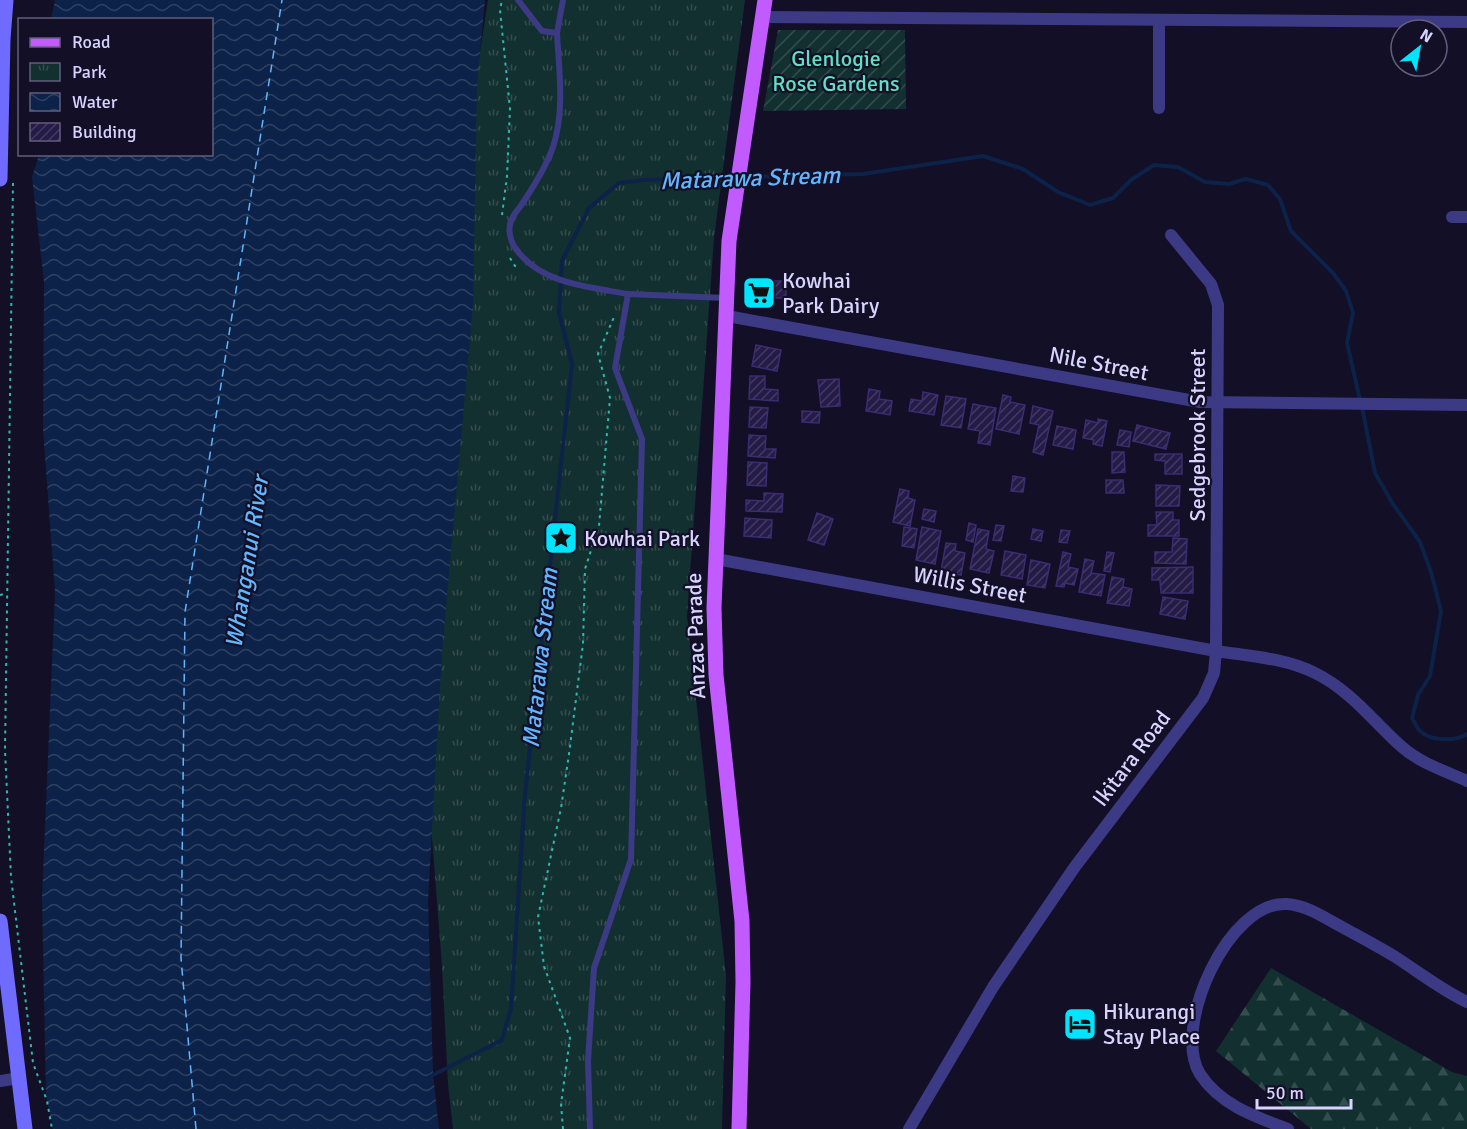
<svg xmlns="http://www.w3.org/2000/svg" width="1467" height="1129" viewBox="0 0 1467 1129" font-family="Signika,sans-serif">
<defs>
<pattern id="forest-firs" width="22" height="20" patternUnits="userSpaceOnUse" patternTransform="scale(1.5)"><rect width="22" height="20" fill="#12302f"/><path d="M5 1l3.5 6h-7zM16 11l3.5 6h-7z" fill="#344d4e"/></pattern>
<pattern id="park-tufts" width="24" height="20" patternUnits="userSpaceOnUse" patternTransform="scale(1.5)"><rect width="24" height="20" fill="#12302f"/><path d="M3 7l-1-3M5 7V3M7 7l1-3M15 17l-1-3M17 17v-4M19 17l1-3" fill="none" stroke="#344d4e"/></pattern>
<pattern id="garden-furrows" width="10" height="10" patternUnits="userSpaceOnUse" patternTransform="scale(1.5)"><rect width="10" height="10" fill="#12302f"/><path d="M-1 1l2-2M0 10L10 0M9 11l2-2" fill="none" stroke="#344d4e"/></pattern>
<pattern id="water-waves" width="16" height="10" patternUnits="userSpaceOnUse" patternTransform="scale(1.5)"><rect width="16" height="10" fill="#0c2248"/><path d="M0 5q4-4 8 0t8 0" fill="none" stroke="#2f4163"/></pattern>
<pattern id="building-hatch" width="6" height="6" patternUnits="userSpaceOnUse" patternTransform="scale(1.5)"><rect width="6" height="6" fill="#241b47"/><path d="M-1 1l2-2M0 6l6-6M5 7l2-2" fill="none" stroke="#433b63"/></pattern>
</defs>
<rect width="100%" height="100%" fill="#130f26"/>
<polygon fill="url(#forest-firs)" points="1271,968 1452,1072 1467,1076 1467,1129 1311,1129 1216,1051"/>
<polygon fill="url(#park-tufts)" points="488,0 745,0 714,238 687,616 726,975 722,1129 453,1129 448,1084 442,966 428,785 467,137"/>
<polygon fill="url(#garden-furrows)" points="778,30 905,30 906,109 763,111"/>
<polygon fill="url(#water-waves)" points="55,0 485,0 477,83 473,304 442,652 428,901 433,1074 439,1129 53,1129 46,1096 42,897 55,593 43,429 44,282 32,177 39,155 212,154 212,20 51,19"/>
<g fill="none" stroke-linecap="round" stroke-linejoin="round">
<g stroke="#0c2248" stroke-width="4">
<polyline points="743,177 863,174 983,156 1023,169 1058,192 1090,205 1113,198 1131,180 1154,165 1178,167 1205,182 1229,184 1246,179 1268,185 1280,199 1291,231 1333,273 1346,291 1353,313 1347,343 1360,400"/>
<path d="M1362,407L1375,473L1393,504L1420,542L1431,572L1441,611L1430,676L1418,695L1412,718C1414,721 1417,728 1420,731C1431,741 1455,742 1467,734"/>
<polyline points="429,1077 502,1040 511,1009 525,794 572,364 559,313 562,261 589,208 619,183 644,180 735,177"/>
</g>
<polyline stroke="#62b6ff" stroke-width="1.5" stroke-dasharray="8 6" stroke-linecap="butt" points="196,1129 181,958 185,612 282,0"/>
</g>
<g fill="url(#building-hatch)" stroke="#3b2d73" stroke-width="1.5">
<polygon points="749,281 786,281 786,298 768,298 768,304 749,304"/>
<polygon points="756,345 781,350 777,371 752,366"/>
<polygon points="750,376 765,376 765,389 778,390 778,401 749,399"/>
<polygon points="839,379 840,406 821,407 818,380"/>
<polygon points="869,389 880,391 879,399 892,401 890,415 866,411"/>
<polygon points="923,392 938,395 934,415 909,411 911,399 922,401"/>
<polygon points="1003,395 1011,397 1010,402 1025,405 1019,434 996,429"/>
<polygon points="946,396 966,399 961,428 941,425"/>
<polygon points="973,404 996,408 990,445 978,443 980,431 968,429"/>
<polygon points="1033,406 1053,411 1043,455 1033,452 1039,425 1030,423"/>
<polygon points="750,407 768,408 766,428 749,427"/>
<polygon points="802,411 820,412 819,423 802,422"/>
<polygon points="1098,419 1107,421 1102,446 1093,444 1094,440 1083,438 1086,420 1098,423"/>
<polygon points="1137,425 1170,433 1166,449 1133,441"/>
<polygon points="1057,426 1076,430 1073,449 1053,445"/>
<polygon points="1120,430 1131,432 1129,447 1117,445"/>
<polygon points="749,435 766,436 765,449 776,449 775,458 748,456"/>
<polygon points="1112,452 1124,452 1125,472 1112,473"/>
<polygon points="1155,454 1182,454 1182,474 1165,474 1165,461 1155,460"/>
<polygon points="748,462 767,463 766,486 747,485"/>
<polygon points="1013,476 1025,478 1023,492 1011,491"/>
<polygon points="1106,480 1123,480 1124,493 1106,493"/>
<polygon points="1156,485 1180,486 1179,506 1156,506"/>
<polygon points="900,489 909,491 908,498 915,500 910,526 893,522"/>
<polygon points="764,493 783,494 782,512 746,511 746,500 764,501"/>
<polygon points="924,509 936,511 934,522 922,519"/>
<polygon points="1156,512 1173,512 1173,520 1179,520 1179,536 1148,536 1148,525 1157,525"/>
<polygon points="817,513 833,519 824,545 808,540"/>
<polygon points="745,518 772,520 771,538 744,536"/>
<polygon points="969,523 976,525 973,542 966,540"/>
<polygon points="996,525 1004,526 1001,541 993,540"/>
<polygon points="904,527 917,529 914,548 902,546"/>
<polygon points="922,527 941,531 935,564 916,560"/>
<polygon points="978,529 989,531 986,549 994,551 989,573 970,569"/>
<polygon points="1033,529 1043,531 1041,541 1031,539"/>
<polygon points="1061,530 1070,531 1067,543 1059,542"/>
<polygon points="1173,538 1187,539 1186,564 1155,563 1155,552 1172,552"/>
<polygon points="946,543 956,544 955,551 965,553 961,575 941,571"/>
<polygon points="1005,551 1026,555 1022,579 1001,575"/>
<polygon points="1063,552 1071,554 1068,567 1078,569 1074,585 1065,583 1064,587 1056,586"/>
<polygon points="1107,552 1114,553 1110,572 1104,571"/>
<polygon points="1085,559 1094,561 1091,573 1105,575 1101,596 1079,592"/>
<polygon points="1031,560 1050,564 1045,588 1027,585"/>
<polygon points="1193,567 1193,593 1161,593 1160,580 1152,580 1152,568"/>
<polygon points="1112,577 1124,579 1123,587 1132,589 1129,606 1107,603"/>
<polygon points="1163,597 1188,601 1185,619 1160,614"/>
</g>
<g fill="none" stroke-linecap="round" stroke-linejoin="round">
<g stroke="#2fb8b0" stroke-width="2" stroke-dasharray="3 4.5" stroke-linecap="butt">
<polyline points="13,183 5,750 11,877 33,1063 47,1101 52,1129"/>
<polyline points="502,215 507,176 510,109 500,10 502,0"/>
<polyline points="510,258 515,266 520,268"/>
<polyline points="0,595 7,593"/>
<polyline points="563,1129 561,1104 570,1038 544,966 538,917 561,808 569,754 583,644 585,569 599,526 610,398 598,354 614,317"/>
</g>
<g stroke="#3d3a85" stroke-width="6">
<polyline points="518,0 542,31 557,33 563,0"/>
<path d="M557,33C559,71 565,111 553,147C546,167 534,186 522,204C519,209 514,213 512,219C507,228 510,241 516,249C541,284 589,287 628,294L615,368L642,439L631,859L594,968L588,1061L590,1129"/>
<polyline points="628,294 726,298"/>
</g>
<g stroke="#3d3a85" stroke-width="12">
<polyline points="763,17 1467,22"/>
<polyline points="1159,108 1159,20"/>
<polyline points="1452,217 1467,217"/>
<polyline points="727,316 1200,402 1467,405"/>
<polyline points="716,559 1216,651 1218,305 1211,284 1171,235"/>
<polyline points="0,1081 19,1078"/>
<path d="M909,1129L993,987L1074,868L1203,698L1214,673L1216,651C1249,656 1285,658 1315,673C1350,690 1374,722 1402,747C1420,763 1445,771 1467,781"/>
<path d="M1288,1129C1256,1117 1220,1105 1200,1074C1171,1027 1229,900 1287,904C1306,905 1325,918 1342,927C1360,937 1379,947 1397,958C1420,973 1442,990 1467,1002"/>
</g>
<g stroke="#6f6bff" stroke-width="15">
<polyline points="0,179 3,39 6,0"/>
<polyline points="0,921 25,1129"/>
</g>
<polyline stroke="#c25bff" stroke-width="15" points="739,1129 743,982 742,921 716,675 714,608 729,241 765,0"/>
</g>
<defs>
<symbol id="supermarket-square" viewBox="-11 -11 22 22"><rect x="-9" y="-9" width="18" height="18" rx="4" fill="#00e5ff" stroke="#130f26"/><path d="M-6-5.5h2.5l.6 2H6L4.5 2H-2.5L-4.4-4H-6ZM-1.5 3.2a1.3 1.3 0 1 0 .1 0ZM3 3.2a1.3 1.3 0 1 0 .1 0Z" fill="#111"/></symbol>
<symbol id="sight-square" viewBox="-11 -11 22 22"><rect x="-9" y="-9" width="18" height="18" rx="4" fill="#00e5ff" stroke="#130f26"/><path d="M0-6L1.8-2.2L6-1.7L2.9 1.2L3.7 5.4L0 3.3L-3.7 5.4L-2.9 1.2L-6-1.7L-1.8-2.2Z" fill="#111"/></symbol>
<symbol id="hotel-square" viewBox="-11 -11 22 22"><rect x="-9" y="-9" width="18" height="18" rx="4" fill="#00e5ff" stroke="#130f26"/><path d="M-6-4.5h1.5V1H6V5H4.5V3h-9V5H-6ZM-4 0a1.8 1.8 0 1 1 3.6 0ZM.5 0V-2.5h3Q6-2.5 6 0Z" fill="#111"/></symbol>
</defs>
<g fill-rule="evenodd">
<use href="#supermarket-square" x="740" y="274" width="38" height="38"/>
<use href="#sight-square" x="542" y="519" width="38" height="38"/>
<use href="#hotel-square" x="1061" y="1005" width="38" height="38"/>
</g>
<g text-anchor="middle" stroke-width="4.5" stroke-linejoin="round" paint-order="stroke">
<g font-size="22" fill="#5fe0c0" stroke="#130f26">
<text x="836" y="66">Glenlogie<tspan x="836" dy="25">Rose Gardens</tspan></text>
</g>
<g font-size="22" fill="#d9d4ff" stroke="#130f26" text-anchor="start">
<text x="782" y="288">Kowhai<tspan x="782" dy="25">Park Dairy</tspan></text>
<text x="584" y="546">Kowhai Park</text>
<text x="1103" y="1019">Hikurangi<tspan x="1103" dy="25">Stay Place</tspan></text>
</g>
<g font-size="22" fill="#d9d4ff" stroke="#130f26">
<text transform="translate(1099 363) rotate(11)" y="8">Nile Street</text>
<text transform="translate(1197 435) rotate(-90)" y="8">Sedgebrook Street</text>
<text transform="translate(970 584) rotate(11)" y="8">Willis Street</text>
<text transform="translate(695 636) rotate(-92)" y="8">Anzac Parade</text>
<text transform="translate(1131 758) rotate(-53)" y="8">Ikitara Road</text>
</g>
<g font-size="24" font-style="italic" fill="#62b6ff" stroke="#130f26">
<text transform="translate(750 178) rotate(-2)" y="8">Matarawa Stream</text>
<text transform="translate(247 562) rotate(-81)" y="8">Whanganui River</text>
<text transform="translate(540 658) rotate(-84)" y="8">Matarawa Stream</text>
</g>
</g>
<rect x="18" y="18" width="195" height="138" fill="#130f26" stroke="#625e7d" stroke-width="1.5"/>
<rect x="30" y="38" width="30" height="9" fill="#c25bff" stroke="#625e7d" stroke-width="1.5"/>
<text x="72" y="48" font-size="18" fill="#d9d4ff">Road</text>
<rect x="30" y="63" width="30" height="18" fill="url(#park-tufts)" stroke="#625e7d" stroke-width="1.5"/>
<text x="72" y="78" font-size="18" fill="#d9d4ff">Park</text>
<rect x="30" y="93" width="30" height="18" fill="url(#water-waves)" stroke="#625e7d" stroke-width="1.5"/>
<text x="72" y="108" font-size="18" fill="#d9d4ff">Water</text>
<rect x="30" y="123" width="30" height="18" fill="url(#building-hatch)" stroke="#625e7d" stroke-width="1.5"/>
<text x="72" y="138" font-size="18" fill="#d9d4ff">Building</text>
<g transform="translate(1419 48) rotate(31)"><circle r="28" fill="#130f26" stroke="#625e7d" stroke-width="1.5"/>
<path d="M0-4.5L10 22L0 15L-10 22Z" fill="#00e5ff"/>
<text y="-9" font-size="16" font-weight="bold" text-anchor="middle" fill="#d9d4ff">N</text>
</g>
<path d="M1257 1099v9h94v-9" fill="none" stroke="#d9d4ff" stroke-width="3"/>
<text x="1266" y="1099" font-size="18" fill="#d9d4ff" stroke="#130f26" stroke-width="4.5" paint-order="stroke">50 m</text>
</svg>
